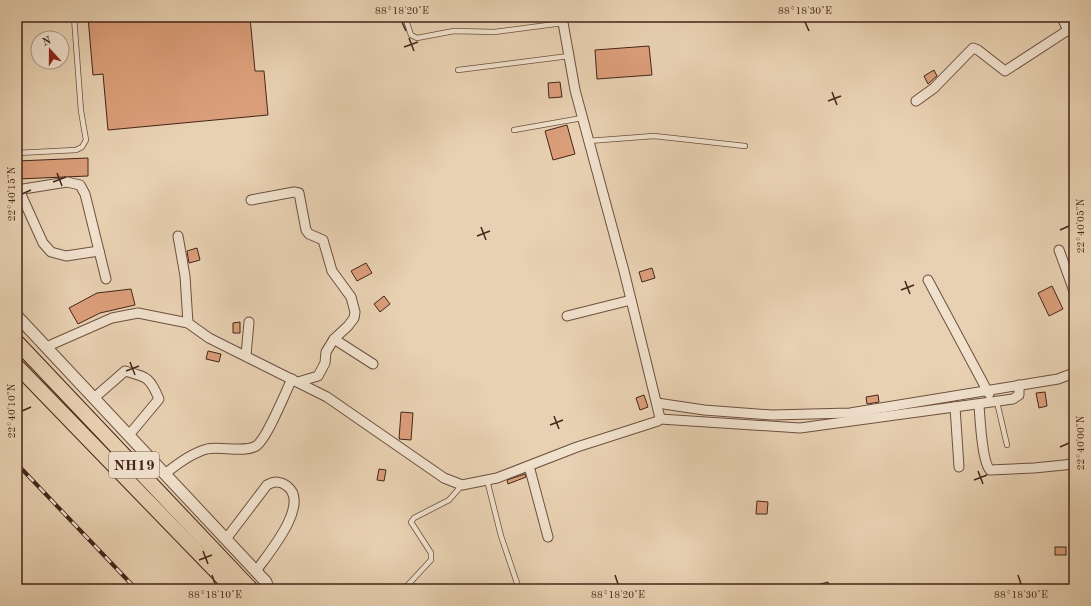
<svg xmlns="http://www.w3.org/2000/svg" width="1091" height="606" viewBox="0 0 1091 606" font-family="'Old Standard TT',serif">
<rect width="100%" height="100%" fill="#e8d1b2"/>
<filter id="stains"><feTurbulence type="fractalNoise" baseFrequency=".005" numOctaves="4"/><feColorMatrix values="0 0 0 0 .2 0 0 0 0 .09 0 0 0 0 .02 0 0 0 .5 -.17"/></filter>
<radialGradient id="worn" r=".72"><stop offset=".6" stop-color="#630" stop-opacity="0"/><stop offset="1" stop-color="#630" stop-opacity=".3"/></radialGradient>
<g fill="#db9e7a" stroke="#452519">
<polygon points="88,17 250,17 255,71 264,71 268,115 108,130 103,74 93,75"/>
<polygon points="649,46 652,75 597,79 595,50"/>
<polygon points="934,70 937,76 928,84 924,76"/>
<polygon points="560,82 562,97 549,98 548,83"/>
<polygon points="567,125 575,154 553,160 545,131"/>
<polygon points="88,158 88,176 17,179 17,161"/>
<polygon points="197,248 200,260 189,263 187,251"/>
<polygon points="366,263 372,273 357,281 351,271"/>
<polygon points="652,268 655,278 642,282 639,272"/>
<polygon points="1052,286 1063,309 1049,316 1038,293"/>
<polygon points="131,289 135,305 100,313 78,324 69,308 97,293"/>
<polygon points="384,296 390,304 380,312 374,304"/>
<polygon points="240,322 240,333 233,333 233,323"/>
<polygon points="208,351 221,354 219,362 206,359"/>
<polygon points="1045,392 1047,406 1039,408 1036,393"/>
<polygon points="644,395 648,407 640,410 636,398"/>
<polygon points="878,395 879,402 867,404 866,397"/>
<polygon points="401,412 413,413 411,440 399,439"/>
<polygon points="379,469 386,470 384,481 377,480"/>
<polygon points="525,474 526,477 508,484 507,480"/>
<polygon points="757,501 768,502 767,514 756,514"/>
<rect x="1055" y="547" width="11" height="8"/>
<polygon points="828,582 830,589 809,589 809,587"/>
</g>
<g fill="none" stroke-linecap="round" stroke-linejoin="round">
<defs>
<g id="service">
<polyline points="405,17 411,35 417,38 454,31 494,32 563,23"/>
<polyline points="458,70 569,56"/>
<polyline points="514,130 582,118"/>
<polyline points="588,141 654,136 745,146"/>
<polyline points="17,153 76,150 82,147 86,140 81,111 74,17"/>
<polyline points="997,402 1007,445"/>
<polyline points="487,480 501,536 519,589"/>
<polyline points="404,589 431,560 431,553 411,522 414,518 449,500 462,485"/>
</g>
<g id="minor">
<polyline points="1062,17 1068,31"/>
<polyline points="916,101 934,88 973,48 978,50 1005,71 1065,32 1074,28"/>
<polyline points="17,190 67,182 80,185 85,194 106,279"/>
<polyline points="19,190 43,243 51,252 66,256 99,251"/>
<polyline points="251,200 294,192 299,193 306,230 309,234 323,240 332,271 351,297 355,312 354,318 348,326 334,339 326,352 325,363 318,376 298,382"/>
<polyline points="178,236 185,276 188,323"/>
<polyline points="1059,250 1074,291"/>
<polyline points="928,280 989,394"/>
<polyline points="567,316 631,300"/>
<polyline points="334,339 373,364"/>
<polyline points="46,347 112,318 138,313 188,323 209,338 327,397 444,478 462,485 497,478 577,447 658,421 660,418 624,271 575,90 562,17"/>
<polyline points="246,355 249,322"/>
<path d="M94,398L125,371C147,377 150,377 159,399L129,435"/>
<polyline points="657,403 704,410 772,415 850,413 1058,379 1074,373"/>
<path d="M979,405C980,418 982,462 990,470L1034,468L1074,464"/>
<polyline points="955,407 959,467"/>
<polyline points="660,419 800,428 1013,399 1019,395 1019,385"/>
<polyline points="529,466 548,537"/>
<path d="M165,474C177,464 192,453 207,449C220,446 245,453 256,446C267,439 285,393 292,379"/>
<path d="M226,539L267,485C275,481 280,481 287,486C311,504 268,554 256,571"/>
</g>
<polyline id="tertiary" points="17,316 266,582 268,589"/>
<g id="trunk">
<polyline points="17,342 251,589"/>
<polyline points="17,366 233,589"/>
</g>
</defs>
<use href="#service" stroke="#6e503f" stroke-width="6"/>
<use href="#minor" stroke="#6e503f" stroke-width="11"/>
<use href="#tertiary" stroke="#6e503f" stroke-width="13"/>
<use href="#trunk" stroke="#452519" stroke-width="16"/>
<use href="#service" stroke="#f0e1cd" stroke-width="4.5"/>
<use href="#minor" stroke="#f0e1cd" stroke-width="9"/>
<use href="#tertiary" stroke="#f0e1cd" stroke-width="11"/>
<use href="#trunk" stroke="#e8d1b2" stroke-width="14"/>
<defs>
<polyline id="rail" points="17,464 136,589"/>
</defs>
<use href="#rail" stroke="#452519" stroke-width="4"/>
<use href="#rail" stroke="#f0e1cd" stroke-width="2.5" stroke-dasharray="8" stroke-linecap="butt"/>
</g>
<path fill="none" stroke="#452519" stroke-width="1.5" d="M402,22L406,31M805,22L809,31M409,38L414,51M404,47L418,42M832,92L837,105M828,101L841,96M57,173L62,186M53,182L66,177M22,194L31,190M481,227L486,240M1060,230L1069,226M477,236L490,231M905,281L910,294M901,290L914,285M130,362L135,375M126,371L139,366M22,411L31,407M554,416L559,429M550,425L563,420M1060,447L1069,443M978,471L983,484M974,480L987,475M203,551L208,564M199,560L212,555M212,575L215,584M615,575L618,584M1018,575L1021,584"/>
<g text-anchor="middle" stroke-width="3" stroke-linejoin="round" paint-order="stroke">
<rect fill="#f0e1cd" stroke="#785d4f" stroke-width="1" x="109" y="452" width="50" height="26" rx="3"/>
<g font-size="15" font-weight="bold" fill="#452519">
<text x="134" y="470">NH19</text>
</g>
</g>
<rect width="1091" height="606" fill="none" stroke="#e8d1b2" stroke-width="44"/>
<g transform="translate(50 50) rotate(339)"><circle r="19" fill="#f0e1cd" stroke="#ac9685"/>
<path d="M0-3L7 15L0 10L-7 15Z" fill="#8f2418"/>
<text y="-6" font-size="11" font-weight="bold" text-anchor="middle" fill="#452519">N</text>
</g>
<rect x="22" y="22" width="1047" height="562" fill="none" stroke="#452519" stroke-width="1.5"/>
<g font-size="10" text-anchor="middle" fill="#452519">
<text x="402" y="14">88°18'20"E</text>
<text x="805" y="14">88°18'30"E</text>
<text transform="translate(11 194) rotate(-90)" y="4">22°40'15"N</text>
<text transform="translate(1080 226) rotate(-90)" y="4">22°40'05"N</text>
<text transform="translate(11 411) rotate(-90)" y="4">22°40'10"N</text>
<text transform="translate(1080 443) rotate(-90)" y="4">22°40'00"N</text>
<text x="215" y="598">88°18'10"E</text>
<text x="618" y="598">88°18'20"E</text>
<text x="1021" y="598">88°18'30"E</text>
</g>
<rect width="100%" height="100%" filter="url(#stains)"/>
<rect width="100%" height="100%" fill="url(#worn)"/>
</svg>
